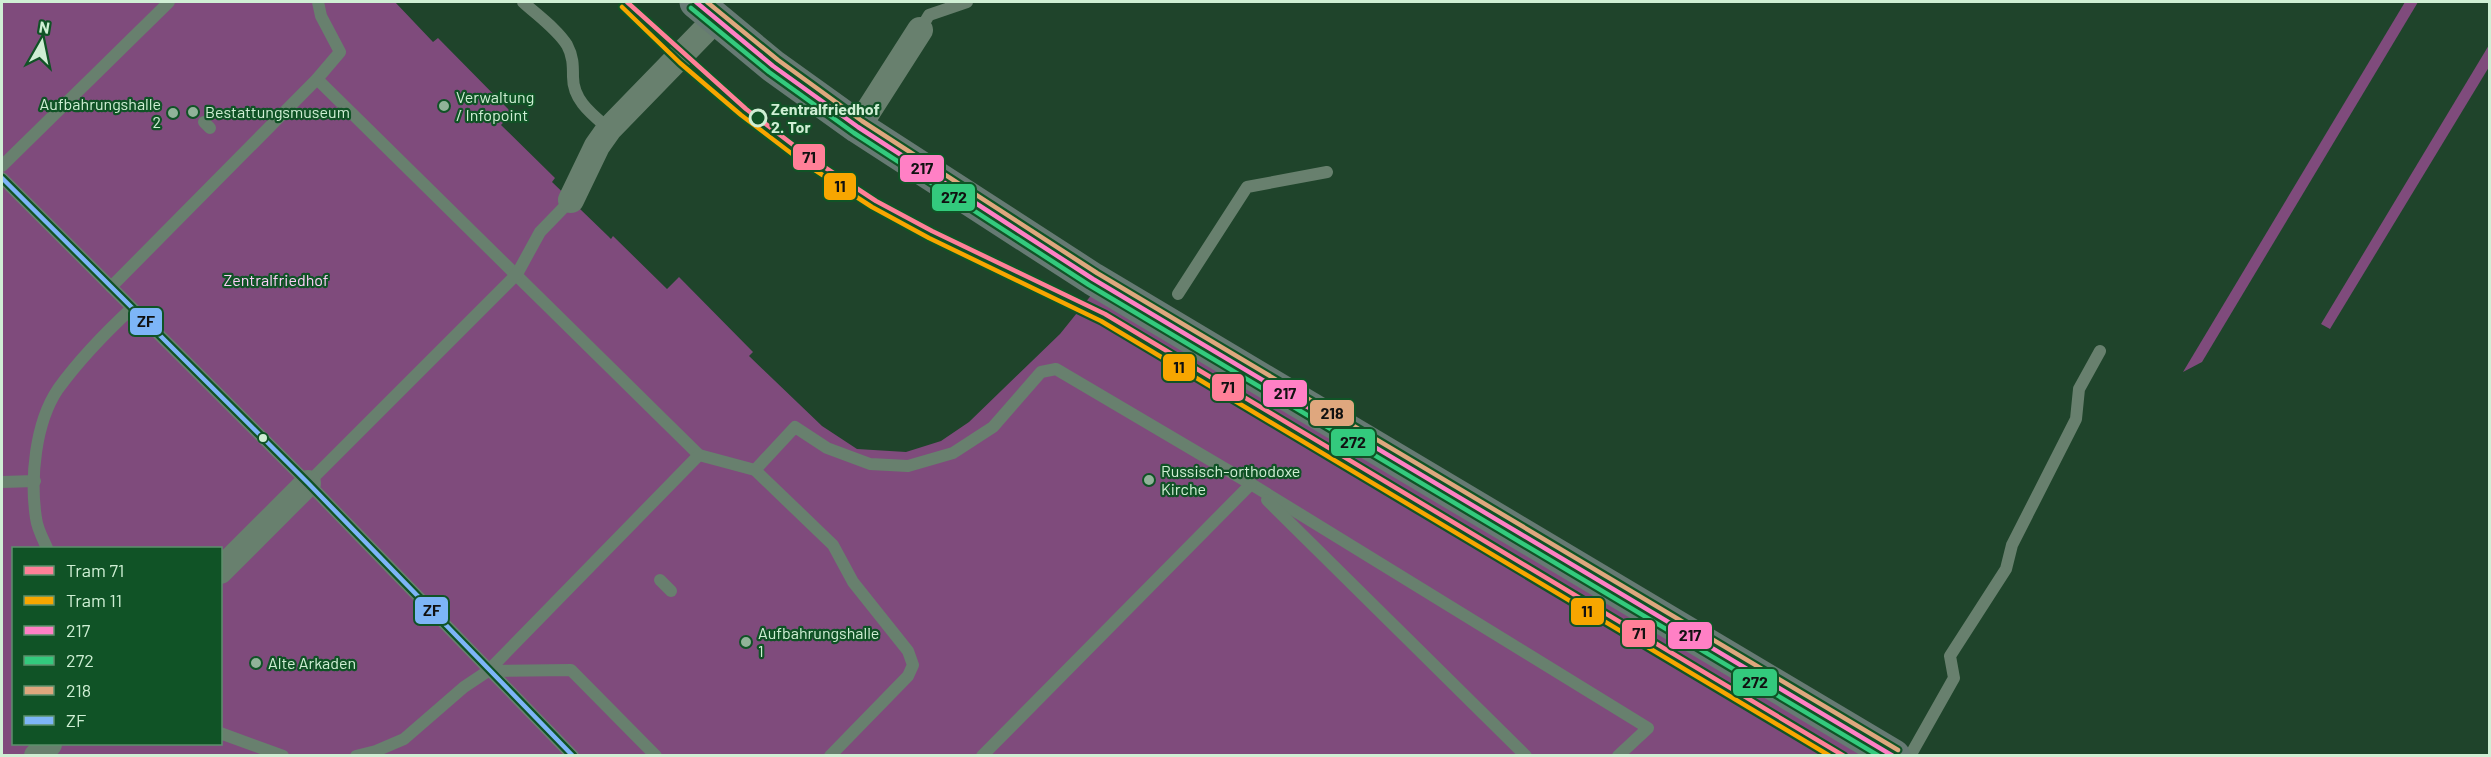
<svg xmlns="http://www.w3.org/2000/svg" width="2491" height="757" viewBox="0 0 2491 757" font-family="Barlow,sans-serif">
<rect width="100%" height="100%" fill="#1f442b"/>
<g fill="#7f4b7c" fill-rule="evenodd">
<path d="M2,2H395L433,42L438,38L512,113L501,125L555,178L552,182L608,236L611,239L613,236L667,289L679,277L753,352L749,356L822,426L857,449L906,452L941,441L969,422L1060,334L1093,293L1869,755H2ZM14,548H220V744H14Z"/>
<polygon points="2405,2 2418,2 2202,362 2183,372"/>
<polygon points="2489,45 2489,67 2330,329 2321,324"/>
</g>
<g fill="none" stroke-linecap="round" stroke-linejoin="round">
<g stroke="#68806e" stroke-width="12">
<path d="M523,2C537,15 557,29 567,45C573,56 573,65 573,77C573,101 593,115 609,129"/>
<polyline points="920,30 929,15 967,2"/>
<polyline points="317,79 699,455"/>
<polyline points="204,122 210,128"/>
<polyline points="2,166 169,2"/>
<polyline points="2,178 308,483 573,756"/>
<polyline points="111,287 317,79 340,52 321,16 318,2"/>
<polyline points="1178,294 1247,187 1327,172"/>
<polyline points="755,470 795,427 827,448 870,464 908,466 953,453 993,427 1041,372 1056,369 1251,484 1648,728 1618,756"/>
<polyline points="2,482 35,481"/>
<polyline points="308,483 517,274 540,232 571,200"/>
<polyline points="1267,500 1526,756"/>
<path d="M47,548C43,539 37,528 36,518C30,479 35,423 58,389C79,360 105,333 132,308"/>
<polyline points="660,580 671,591"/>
<polyline points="220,733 283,756"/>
<polyline points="356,756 376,751 404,739 464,687 488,671"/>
<polyline points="656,756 571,670 488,671 699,455 755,470 833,545 853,582 908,651 913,665 908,676 830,756"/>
<polyline points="982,756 1251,484"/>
<polyline points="1910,756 1954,678 1950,656 2006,569 2012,545 2076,419 2079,389 2100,351"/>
</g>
<g stroke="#68806e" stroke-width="26">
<polyline points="858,127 920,30"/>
<polyline points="571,200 597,146 609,129 716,19"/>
<polyline points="220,571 308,483"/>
<polyline points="37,756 49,744"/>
</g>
<polyline stroke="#667a73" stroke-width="33" points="696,2 773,66 858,127 1093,279 1894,756"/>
<defs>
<polyline id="bus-1" points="696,2 773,66 858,127 1093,279 1893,756"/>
<polyline id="bus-2" points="691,8 769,72 854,133 1089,285 1879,756"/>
<polyline id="bus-3" points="707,2 778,60 862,121 1097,273 1898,750"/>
<polyline id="bus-4" points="2,178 308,483 573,756"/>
</defs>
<use href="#bus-1" stroke="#105326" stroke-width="9"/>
<use href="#bus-2" stroke="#105326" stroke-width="9"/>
<use href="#bus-3" stroke="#105326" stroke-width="9"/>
<use href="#bus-4" stroke="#105326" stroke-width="9"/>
<use href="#bus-1" stroke="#ff80c5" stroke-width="4.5"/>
<use href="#bus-2" stroke="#33ca7d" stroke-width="4.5"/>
<use href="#bus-3" stroke="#dfa77e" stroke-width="4.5"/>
<use href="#bus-4" stroke="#7db5f7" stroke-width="4.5"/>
<defs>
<polyline id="tram-1" points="627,2 746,109 809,157 876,201 932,231 1105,314 1844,756"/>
<polyline id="tram-2" points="622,7 680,63 741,115 804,163 872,207 929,238 1101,321 1830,756"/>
</defs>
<use href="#tram-1" stroke="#105326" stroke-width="9"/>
<use href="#tram-2" stroke="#105326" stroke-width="9"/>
<use href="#tram-1" stroke="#ff8098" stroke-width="4.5"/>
<use href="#tram-2" stroke="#f7a600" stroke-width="4.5"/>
</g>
<g fill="#91b399" stroke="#105326" stroke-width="2">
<circle cx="444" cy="106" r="6"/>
<circle cx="193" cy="112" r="6"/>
<circle cx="173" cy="113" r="6"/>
<circle cx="1149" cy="480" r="6"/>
<circle cx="746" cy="642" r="6"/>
<circle cx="256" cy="663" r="6"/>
</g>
<circle fill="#105326" stroke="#cfefd4" stroke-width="3" cx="758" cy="118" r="8"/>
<circle fill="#cfefd4" stroke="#105326" stroke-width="2" cx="263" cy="438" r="5"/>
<g text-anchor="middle" stroke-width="4.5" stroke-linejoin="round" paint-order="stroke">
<g font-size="16" fill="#cfefd4" stroke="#105326" text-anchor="start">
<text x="456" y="103">Verwaltung<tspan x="456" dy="18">/ Infopoint</tspan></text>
<text x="161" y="110" text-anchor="end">Aufbahrungshalle<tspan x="161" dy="18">2</tspan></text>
<text x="205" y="118">Bestattungsmuseum</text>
<text x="1161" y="477">Russisch-orthodoxe<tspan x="1161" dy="18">Kirche</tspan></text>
<text x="758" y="639">Aufbahrungshalle<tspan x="758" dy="18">1</tspan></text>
<text x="268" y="669">Alte Arkaden</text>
</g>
<g font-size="16" font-weight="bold" fill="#cfefd4" stroke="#105326" text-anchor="start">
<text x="771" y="115">Zentralfriedhof<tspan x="771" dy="18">2. Tor</tspan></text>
</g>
<g font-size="16" fill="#fccef7" stroke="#105326">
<text x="276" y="286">Zentralfriedhof</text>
</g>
</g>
<g stroke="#105326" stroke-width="2">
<rect x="792" y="143" width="34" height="28" rx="6" fill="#ff8098"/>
<rect x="899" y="154" width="46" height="29" rx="6" fill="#ff80c5"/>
<rect x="823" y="172" width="34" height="29" rx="6" fill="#f7a600"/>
<rect x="931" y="183" width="45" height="29" rx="6" fill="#33ca7d"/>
<rect x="129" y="307" width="34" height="29" rx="6" fill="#7db5f7"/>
<rect x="1162" y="353" width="34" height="29" rx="6" fill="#f7a600"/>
<rect x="1211" y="373" width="34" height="29" rx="6" fill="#ff8098"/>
<rect x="1262" y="379" width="46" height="29" rx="6" fill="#ff80c5"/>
<rect x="1309" y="399" width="46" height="28" rx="6" fill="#dfa77e"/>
<rect x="1330" y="428" width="46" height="29" rx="6" fill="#33ca7d"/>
<rect x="414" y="596" width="35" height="29" rx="6" fill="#7db5f7"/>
<rect x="1570" y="597" width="35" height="29" rx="6" fill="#f7a600"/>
<rect x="1621" y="619" width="35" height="29" rx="6" fill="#ff8098"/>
<rect x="1667" y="621" width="46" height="29" rx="6" fill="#ff80c5"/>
<rect x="1732" y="668" width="46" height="29" rx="6" fill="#33ca7d"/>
</g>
<g font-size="16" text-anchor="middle" font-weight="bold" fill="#111">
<text x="809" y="163">71</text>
<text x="922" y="174">217</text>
<text x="840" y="192">11</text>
<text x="954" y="203">272</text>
<text x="146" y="327">ZF</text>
<text x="1179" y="373">11</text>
<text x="1228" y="393">71</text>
<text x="1285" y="399">217</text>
<text x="1332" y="419">218</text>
<text x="1353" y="448">272</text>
<text x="432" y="616">ZF</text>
<text x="1587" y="617">11</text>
<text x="1639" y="639">71</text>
<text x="1690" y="641">217</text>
<text x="1755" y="688">272</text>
</g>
<rect width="2491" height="757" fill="none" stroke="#cfefd4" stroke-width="6"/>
<rect x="12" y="547" width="210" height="198" fill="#105326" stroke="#5c916c" stroke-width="1.5"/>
<rect x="24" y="566" width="30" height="9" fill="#ff8098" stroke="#5c916c" stroke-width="1.5"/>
<text x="66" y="577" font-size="18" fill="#cfefd4">Tram 71</text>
<rect x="24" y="596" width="30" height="9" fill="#f7a600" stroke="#5c916c" stroke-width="1.5"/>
<text x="66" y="607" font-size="18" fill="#cfefd4">Tram 11</text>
<rect x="24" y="626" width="30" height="9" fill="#ff80c5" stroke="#5c916c" stroke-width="1.5"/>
<text x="66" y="637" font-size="18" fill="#cfefd4">217</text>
<rect x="24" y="656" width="30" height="9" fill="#33ca7d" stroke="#5c916c" stroke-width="1.5"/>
<text x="66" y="667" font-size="18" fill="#cfefd4">272</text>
<rect x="24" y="686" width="30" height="9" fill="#dfa77e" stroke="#5c916c" stroke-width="1.5"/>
<text x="66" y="697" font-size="18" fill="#cfefd4">218</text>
<rect x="24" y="716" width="30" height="9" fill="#7db5f7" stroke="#5c916c" stroke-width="1.5"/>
<text x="66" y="727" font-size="18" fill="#cfefd4">ZF</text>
<g transform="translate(42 42) rotate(9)" stroke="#105326" stroke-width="4.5" paint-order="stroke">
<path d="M0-4.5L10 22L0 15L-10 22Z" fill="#cfefd4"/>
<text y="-9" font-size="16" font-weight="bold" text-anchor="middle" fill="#cfefd4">N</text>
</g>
</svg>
